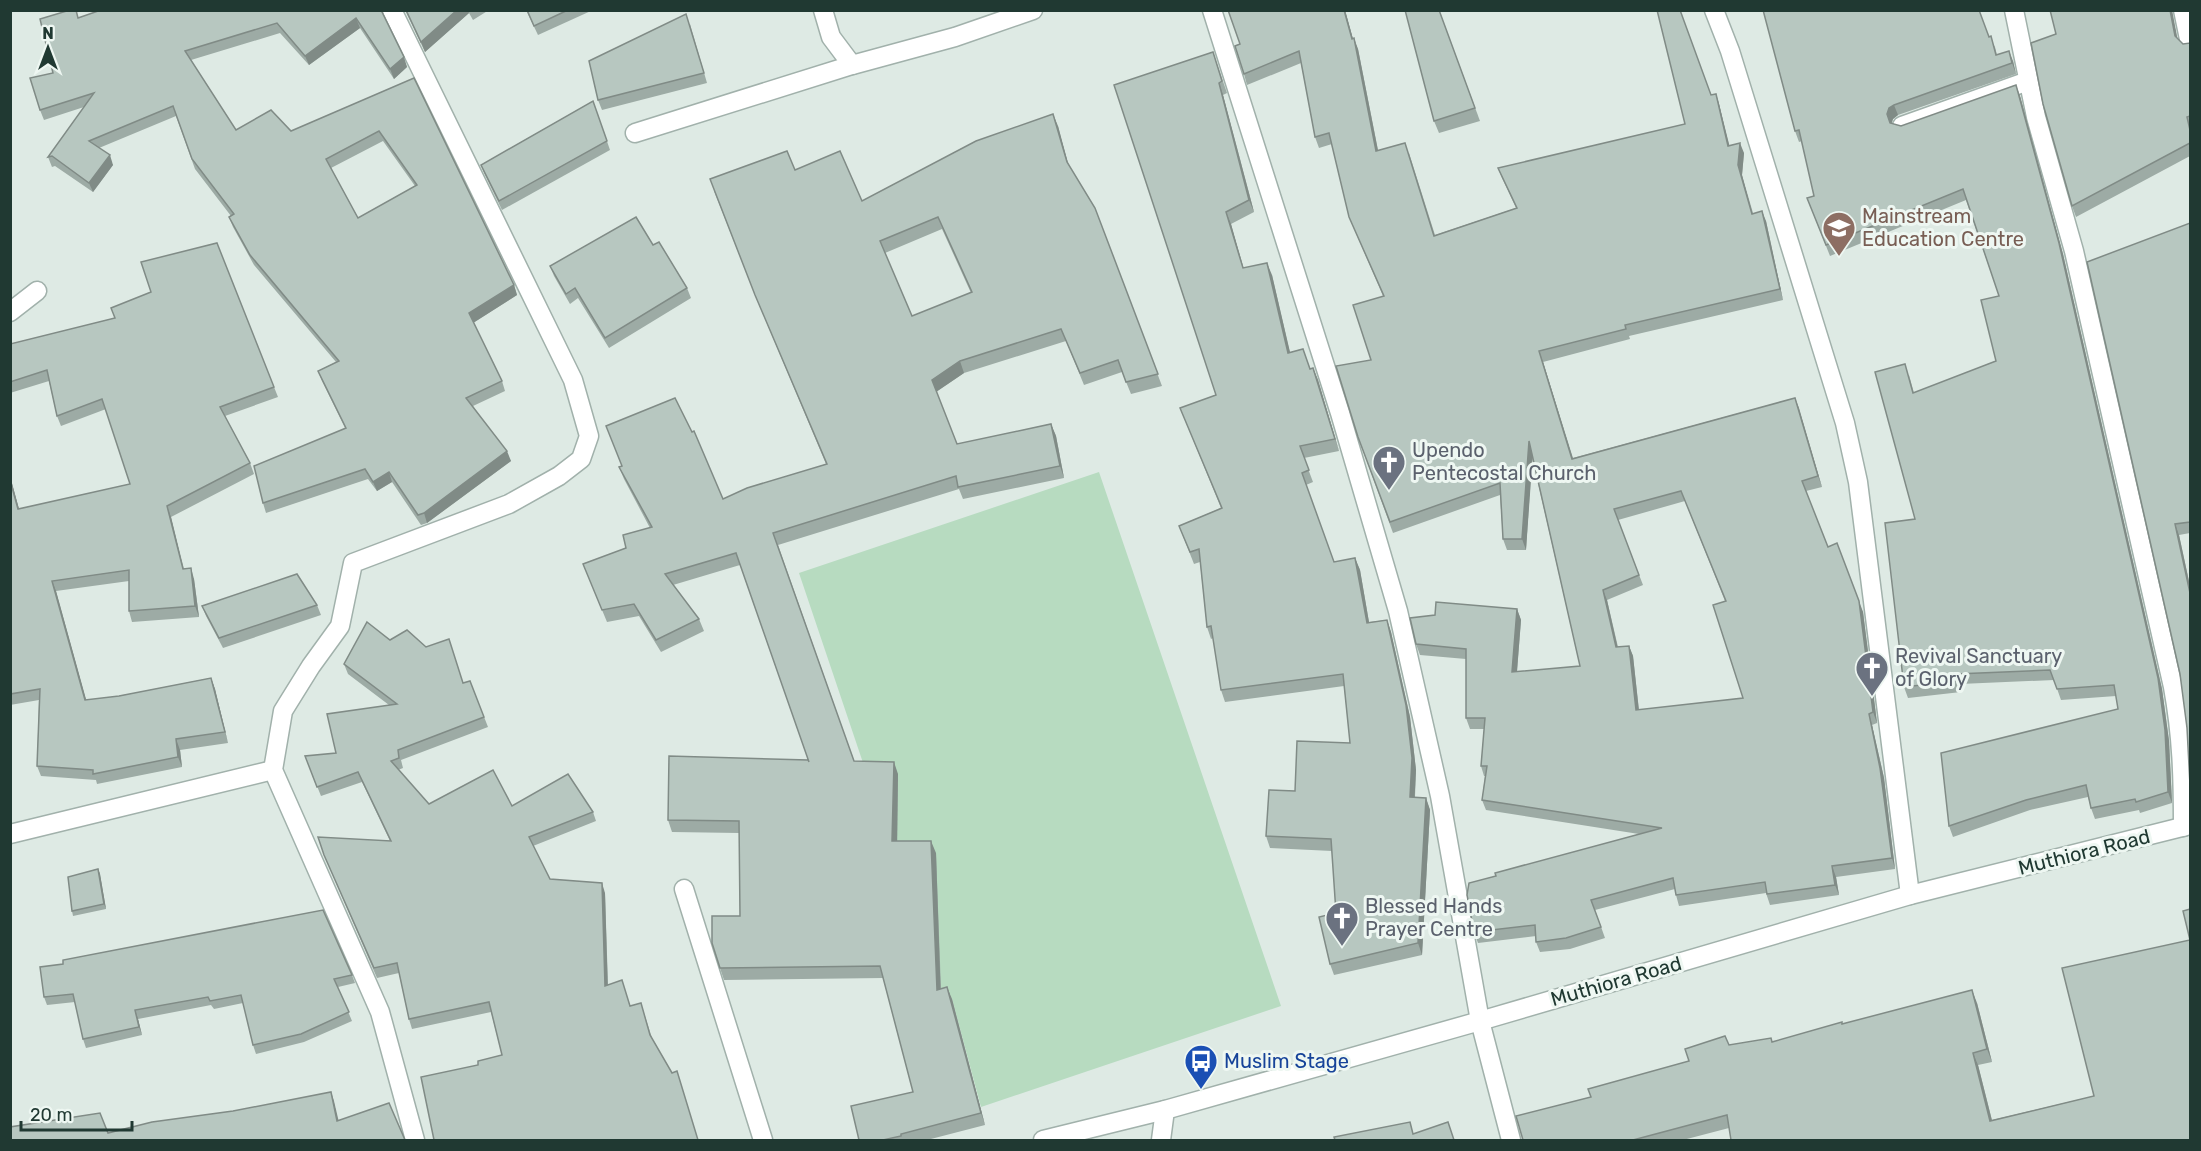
<svg xmlns="http://www.w3.org/2000/svg" width="2201" height="1151" viewBox="0 0 2201 1151" font-family="Rubik,sans-serif">
<rect width="100%" height="100%" fill="#deeae4"/>
<polygon fill="#b7dbc0" points="1099,472 1281,1006 981,1107 952,999 942,997 799,573"/>
<g fill="none" stroke-linecap="round" stroke-linejoin="round">
<defs>
<g id="minor">
<polyline points="392,10 573,380 589,436 581,459 559,476 509,504 353,563 340,626 311,666 283,711 273,770 380,1012 415,1140"/>
<polyline points="823,10 831,37 852,65"/>
<polyline points="1212,10 1340,413 1398,611 1440,796 1480,1021 1511,1140"/>
<polyline points="1714,10 1730,51 1845,423 1858,482 1910,895"/>
<path d="M2014,10L2036,117L2074,251L2173,687C2182,736 2183,778 2183,827"/>
<polyline points="2183,10 2190,44"/>
<polyline points="1902,126 2028,81"/>
<polyline points="635,133 852,65 955,37 1033,10"/>
<polyline points="10,312 37,291"/>
<polyline points="10,834 273,770"/>
<polyline points="684,889 763,1140"/>
<polyline points="1043,1140 1165,1110 1480,1021 1910,895 2190,825"/>
<polyline points="1161,1140 1165,1110"/>
</g>
</defs>
<use href="#minor" stroke="#a1b1ab" stroke-width="21"/>
<use href="#minor" stroke="#fff" stroke-width="18"/>
</g>
<g fill="#9daba5" fill-rule="evenodd">
<polygon points="405,10 489,10 473,20 469,13 425,52"/>
<polygon points="526,10 593,10 538,35"/>
<path d="M1228,10H1345L1353,39L1358,49L1378,150L1409,153L1435,235L1516,208L1502,178L1498,168L1685,124L1711,95L1716,94L1719,104L1729,145L1744,153L1742,175L1753,213L1766,221L1783,300L1629,336L1630,339L1543,362L1573,458L1795,398L1822,487L1806,491L1828,547L1863,612L1877,723L1872,725L1884,778L1895,869L1836,877L1839,895L1770,905L1766,893L1679,906L1676,895L1675,889L1595,910L1605,938L1570,949L1540,952L1536,942V936L1478,943L1474,932L1496,876L1639,834L1486,810L1482,800L1485,776H1484L1481,766L1484,729H1470L1466,718V659L1420,655L1416,644L1517,609L1521,620L1517,672L1580,666L1532,457L1526,550H1507L1503,539L1500,495L1393,533L1358,437L1371,360L1383,296L1349,217L1332,144L1319,148L1315,137L1301,63L1247,85L1244,74L1240,44ZM1685,501L1725,601L1743,698L1639,710L1633,656L1629,646L1618,647L1607,600L1643,585L1618,520Z"/>
<polygon points="1439,10 1480,121 1439,133 1434,121"/>
<path d="M382,12L407,67L394,79L360,28L309,65L280,33L191,60L236,130L291,131L414,78L514,285L517,295L473,323L502,381L505,391L473,406L511,461L427,523L421,525L392,482L377,491L368,479L266,513L263,503L345,428L322,381L318,371L336,362L254,265L233,227L229,217L231,216L195,169L176,116L99,148L113,165L93,192L55,166L52,167L48,157L84,107L44,120L40,110L53,73L78,18ZM383,141L415,186L358,218L331,168Z"/>
<polygon points="2172,12 2177,38 2183,44 2190,43 2190,156 2076,217 2072,206 2056,34"/>
<polygon points="690,24 707,83 602,110 598,100"/>
<polygon points="1989,37 1995,47 1997,55 2013,61 2016,74 1898,115 1893,119 1891,124 1901,126 2020,96 2063,254 2162,689 2169,741 2172,803 2140,813 2139,810 2095,819 2091,808 2088,797 2030,810 1953,837 1949,826 2118,709 2116,696 2061,700 2054,680 1960,684 1961,692 1908,698 1904,687 1915,519 1909,375 1914,393 1996,361 1999,296 1966,200 1830,256 1807,198 1814,196 1802,141 1799,142 1795,131"/>
<polygon points="1213,52 1227,93 1223,95 1254,212 1231,224 1243,268 1272,275 1290,353 1310,369 1313,368 1318,380 1339,451 1304,458 1313,482 1306,485 1334,562 1355,558 1360,570 1369,622 1387,620 1391,632 1410,717 1416,770 1415,797 1426,798 1430,810 1422,955 1334,975 1330,964 1336,913 1332,851 1270,848 1266,836 1295,791 1350,743 1344,686 1225,702 1221,690 1213,638 1211,639 1207,627 1200,562 1194,564 1179,526 1221,508 1180,408 1216,395"/>
<polygon points="593,101 610,150 502,210 484,173 481,165"/>
<path d="M1058,126L1068,165L1095,208L1162,386L1131,394L1122,372L1084,385L1066,341L964,373L936,392L957,444L1051,424L1056,436L1064,478L963,499L959,489L778,545L854,761L898,774L897,841L936,853L941,989L952,999L985,1125L927,1140H859L913,1092L883,978L724,980L720,968L740,916L739,833L672,832L668,820L809,762L740,565L673,585L699,619L704,631L661,652L639,616L607,622L583,564L626,548L650,528L624,479L619,467L723,499L826,464L760,307L714,191L795,170L862,201ZM942,229L971,293L912,316L885,253Z"/>
<polygon points="2190,224 2190,533 2179,535 2190,586 2190,786 2187,728 2180,674 2087,262"/>
<polygon points="550,266 687,288 691,298 609,348 578,298 570,304 554,276"/>
<polygon points="111,308 274,387 278,397 225,416 250,463 254,474 171,517 184,569 194,579 199,617 132,622 129,611 129,581 56,591 86,700 119,696 211,678 215,689 228,743 180,750 182,767 97,784 96,780 41,776 37,766 39,700 10,705 10,476 19,509 130,484 106,409 61,426 57,416 49,381 10,393 10,344 115,318"/>
<polygon points="317,605 321,615 223,648 206,616 202,606"/>
<polygon points="390,640 464,683 470,681 488,727 401,760 403,768 398,770 429,804 512,806 593,812 596,821 533,846 550,879 605,893 608,985 631,1006 644,1013 652,1038 672,1073 680,1081 478,1065 502,1055 491,1012 412,1029 409,1019 399,973 377,978 324,855 390,841 362,782 321,796 305,756 336,753 389,705 348,674 344,664"/>
<polygon points="98,869 100,874 106,909 73,916 72,911"/>
<polygon points="2190,909 2190,1140 1729,1128 1683,1140 1523,1140 1591,1097 1689,1061 1729,1045 1773,1042 1842,1024 1977,1003 1992,1062 1978,1065 1992,1120 2094,1096 2190,940"/>
<polygon points="40,967 352,975 355,983 338,987 352,1021 304,1042 256,1054 253,1045 243,1003 214,1009 211,1005 138,1019 142,1035 86,1048 83,1039 75,1002 47,1005 44,997"/>
</g>
<g fill="#808b86">
<polygon points="457,10 468,10 469,13 425,52 421,42"/>
<polygon points="1344,10 1345,10 1356,50 1352,39"/>
<polygon points="2170,10 2172,10 2179,47 2175,36"/>
<polygon points="356,18 360,28 309,65 305,56"/>
<polygon points="1354,38 1358,49 1380,161 1376,151"/>
<polygon points="2009,51 2013,61 2016,74 2012,63"/>
<polygon points="404,57 407,67 394,79 390,69"/>
<polygon points="1219,83 1223,95 1254,212 1249,200"/>
<polygon points="2016,85 2020,96 2063,254 2162,689 2169,741 2172,803 2168,792"/>
<polygon points="1716,94 1719,104 1732,156 1728,146"/>
<polygon points="1894,105 1898,115 1893,119 1891,125 1887,114 1889,108"/>
<polygon points="1053,114 1058,126 1071,174 1067,162"/>
<polygon points="1740,143 1744,153 1742,175 1755,224 1752,214 1738,165"/>
<polygon points="110,155 113,165 93,192 89,183"/>
<polygon points="1762,211 1766,221 1783,300 1780,289"/>
<polygon points="1226,212 1231,224 1247,280 1243,268"/>
<polygon points="1267,263 1272,275 1293,365 1288,353"/>
<polygon points="514,285 517,295 473,323 469,313"/>
<polygon points="1539,351 1543,362 1576,469 1572,459"/>
<polygon points="960,361 964,373 936,392 932,380"/>
<polygon points="1313,368 1318,380 1339,451 1335,439"/>
<polygon points="1795,398 1799,408 1822,487 1818,476"/>
<polygon points="1051,424 1056,436 1064,478 1060,466"/>
<polygon points="1529,441 1533,452 1526,550 1522,539"/>
<polygon points="507,451 511,461 427,523 424,513"/>
<polygon points="389,472 392,482 377,491 373,482"/>
<polygon points="10,476 22,520 18,509 10,480"/>
<polygon points="167,506 171,517 186,580 183,569"/>
<polygon points="2175,524 2179,535 2190,586 2190,593"/>
<polygon points="1355,558 1360,570 1371,634 1367,623"/>
<polygon points="191,568 194,579 199,617 195,606"/>
<polygon points="52,581 56,591 89,710 85,700"/>
<polygon points="1603,590 1607,600 1620,658 1616,647"/>
<polygon points="1859,601 1863,612 1877,723 1873,712"/>
<polygon points="1517,609 1521,620 1516,683 1512,672"/>
<polygon points="1387,620 1391,632 1410,717 1416,770 1414,809 1410,797"/>
<polygon points="1629,646 1633,656 1640,721 1636,710"/>
<polygon points="1956,674 1960,684 1961,692 1957,681"/>
<polygon points="211,678 215,689 228,743 225,732"/>
<polygon points="1869,714 1872,725 1884,778 1895,869 1892,858"/>
<polygon points="176,739 180,750 182,767 178,757"/>
<polygon points="894,762 898,774 897,853 892,841"/>
<polygon points="1426,798 1430,810 1422,955 1418,943"/>
<polygon points="931,841 936,853 941,1002 937,990"/>
<polygon points="1832,866 1836,877 1839,895 1835,885"/>
<polygon points="98,869 100,874 106,909 104,904"/>
<polygon points="602,883 605,893 608,995 605,986"/>
<polygon points="947,987 952,999 985,1125 981,1113"/>
<polygon points="1972,990 1977,1003 1992,1062 1987,1049"/>
<polygon points="135,1010 138,1019 142,1035 139,1027"/>
<polygon points="1973,1053 1978,1065 1995,1133 1990,1121"/>
<polygon points="331,1092 334,1101 341,1131 337,1121"/>
</g>
<g fill="#b7c7c0" stroke="#808b86" stroke-width="1.5" fill-rule="evenodd">
<path d="M70,10H76L78,18L101,10H381L404,57L390,69L356,18L305,56L277,23L185,51L236,130L271,110L291,131L414,78L514,285L469,313L502,381L466,398L507,451L424,513L418,515L389,472L373,482L365,469L263,503L254,466L346,428L318,371L339,361L250,255L229,217L234,214L192,159L173,106L89,141L110,155L89,183L52,156L48,157L94,93L40,110L30,78L53,73L40,19ZM379,131L417,185L358,218L326,159Z"/>
<polygon points="406,10 457,10 421,42"/>
<polygon points="527,10 568,10 534,26"/>
<path d="M1228,10H1344L1352,39L1354,38L1376,151L1405,143L1434,236L1517,208L1498,168L1685,124L1657,10H1680L1711,95L1716,94L1728,146L1740,143L1738,165L1752,214L1762,211L1780,289L1625,325L1626,329L1539,351L1572,459L1795,398L1818,476L1802,481L1828,547L1837,543L1859,601L1873,712L1869,714L1880,768L1892,858L1832,866L1835,885L1767,894L1765,882L1676,895L1673,878L1591,900L1601,927L1566,938L1536,942L1535,925L1474,932L1467,895L1469,883L1496,876L1495,873L1662,828L1482,800L1487,766H1481L1485,718H1466V649L1416,644L1410,618L1435,615L1436,602L1517,609L1512,672L1580,666L1529,441L1522,539H1503L1500,483L1390,522L1358,437L1336,366L1371,360L1353,305L1384,296L1349,217L1329,133L1315,137L1299,51L1244,74L1235,46L1240,44ZM1681,491L1726,601L1713,605L1743,698L1636,710L1629,646L1616,647L1603,590L1639,575L1614,509Z"/>
<polygon points="1405,10 1439,10 1475,108 1434,121"/>
<polygon points="1763,10 1979,10 1989,37 1991,36 1996,55 2009,51 2012,63 1894,105 1889,108 1887,114 1890,123 1901,126 2016,85 2059,243 2158,678 2165,730 2168,792 2136,802 2135,799 2091,808 2086,785 2026,800 1949,826 1941,753 2118,709 2114,685 2057,689 2050,670 1956,674 1957,681 1904,687 1885,523 1915,519 1875,372 1905,364 1913,393 1996,361 1981,300 1999,296 1963,189 1826,245 1807,198 1814,196 1799,130 1795,131"/>
<polygon points="2050,10 2170,10 2175,36 2183,44 2190,43 2190,116 2187,117 2190,130 2190,143 2072,206 2043,104 2031,43 2056,34"/>
<polygon points="686,14 704,73 598,100 589,61"/>
<polygon points="1213,52 1222,81 1219,83 1249,200 1226,212 1243,268 1267,263 1288,353 1303,349 1310,369 1313,368 1335,439 1300,446 1309,470 1302,473 1334,562 1355,558 1367,623 1387,620 1406,705 1412,758 1410,797 1426,798 1418,943 1330,964 1319,917 1336,913 1331,839 1266,836 1269,790 1295,791 1297,741 1350,743 1343,674 1221,690 1211,626 1207,627 1199,549 1190,552 1179,526 1222,508 1180,408 1216,395 1114,85"/>
<polygon points="593,101 607,141 499,201 481,165"/>
<path d="M1053,114L1067,162L1095,208L1158,374L1126,382L1118,360L1080,373L1061,329L960,361L932,380L957,444L1051,424L1060,466L958,487L956,476L773,533L854,761L894,762L892,841H931L937,990L947,987L981,1113L901,1134V1136L883,1140H859L851,1106L913,1092L880,966L720,968L712,943V916H740L739,821L668,820L669,756L808,760L809,762L736,553L665,574L699,619L656,640L634,604L602,610L583,564L626,548L623,535L652,527L619,467L622,466L606,426L675,398L692,432L694,431L723,499L747,488L827,464L755,295L710,179L787,151L795,170L840,151L862,201L976,141ZM938,217L972,292L912,316L880,241Z"/>
<polygon points="636,217 653,245 659,242 687,288 605,338 575,288 566,294 550,266"/>
<polygon points="2190,223 2190,522 2175,524 2190,593 2190,785 2187,728 2180,674 2087,262"/>
<polygon points="217,243 274,387 220,407 250,463 167,506 183,569 191,568 195,606 129,611 129,570 52,581 85,700 119,696 211,678 225,732 176,739 178,757 93,774 93,770 37,766 40,689 10,694 10,480 18,509 130,484 102,399 57,416 47,370 10,382 10,344 115,318 111,308 151,292 141,262"/>
<polygon points="297,574 317,605 219,638 202,606"/>
<polygon points="367,622 390,640 407,630 426,647 449,639 463,683 470,681 484,717 398,750 399,758 391,761 429,804 493,770 512,806 568,774 593,812 529,837 550,879 602,883 605,986 622,980 630,1006 641,1003 650,1035 672,1073 677,1071 698,1140 434,1140 421,1077 478,1065 478,1061 502,1055 489,1002 409,1019 397,963 374,968 324,855 318,837 391,841 358,772 317,787 305,756 336,753 327,714 397,704 344,664"/>
<polygon points="98,869 104,904 72,911 68,877"/>
<polygon points="2190,909 2190,1140 1731,1140 1727,1115 1633,1140 1523,1140 1516,1116 1591,1097 1588,1089 1689,1061 1685,1049 1725,1036 1729,1045 1771,1038 1772,1042 1842,1022 1842,1024 1972,990 1987,1049 1973,1053 1990,1121 2094,1096 2062,968 2190,940 2183,911"/>
<polygon points="323,910 352,975 334,979 349,1012 301,1034 253,1045 241,995 210,1001 208,997 135,1010 139,1027 83,1039 73,994 44,997 40,967 63,964 63,960"/>
<polygon points="331,1092 337,1121 389,1103 405,1140 10,1140 10,1127 100,1113 108,1133 152,1122 233,1111"/>
<polygon points="1410,1122 1413,1134 1448,1122 1454,1140 1335,1140 1334,1137"/>
</g>
<defs>
<symbol id="school-pin" viewBox="-11 -11 22 30"><path d="M0 17L-7.5 6A9.5 9.5 0 1 1 7.5 6Z" fill="#8d6e63" stroke="#eef7f2"/><path d="M0-5L7-2L0 1L-7-2ZM-4 1L0 2.5L4 1V4Q0 6-4 4Z" fill="#fff"/></symbol>
<symbol id="church-pin" viewBox="-11 -11 22 30"><path d="M0 17L-7.5 6A9.5 9.5 0 1 1 7.5 6Z" fill="#6b7280" stroke="#eef7f2"/><path d="M-1.2-6h2.4v3.5h3.3v2.4h-3.3V6h-2.4V-.1h-3.3v-2.4h3.3Z" fill="#fff"/></symbol>
<symbol id="bus-pin" viewBox="-11 -11 22 30"><path d="M0 17L-7.5 6A9.5 9.5 0 1 1 7.5 6Z" fill="#1a4fb4" stroke="#eef7f2"/><path d="M-5-6H5V4H4V6H2V4H-2V6H-4V4H-5ZM-3.5-4V0h7V-4ZM-3.5 1.2v1.5H-2V1.2ZM2 1.2v1.5H3.5V1.2Z" fill="#fff"/></symbol>
</defs>
<g fill-rule="evenodd">
<use href="#school-pin" x="1820" y="209" width="38" height="52"/>
<use href="#church-pin" x="1370" y="443" width="38" height="52"/>
<use href="#church-pin" x="1853" y="649" width="38" height="52"/>
<use href="#church-pin" x="1323" y="899" width="38" height="52"/>
<use href="#bus-pin" x="1182" y="1042" width="38" height="52"/>
</g>
<g text-anchor="middle" stroke-width="6" stroke-linejoin="round" paint-order="stroke">
<g font-size="20" fill="#785e54" stroke="#eef7f2" text-anchor="start">
<text x="1862" y="223">Mainstream<tspan x="1862" dy="23">Education Centre</tspan></text>
</g>
<g font-size="20" fill="#5b616d" stroke="#eef7f2" text-anchor="start">
<text x="1412" y="457">Upendo<tspan x="1412" dy="23">Pentecostal Church</tspan></text>
<text x="1895" y="663">Revival Sanctuary<tspan x="1895" dy="23">of Glory</tspan></text>
<text x="1365" y="913">Blessed Hands<tspan x="1365" dy="23">Prayer Centre</tspan></text>
</g>
<g font-size="20" fill="#203932" stroke="#eef7f2">
<text transform="translate(2084 852) rotate(-14)" y="7">Muthiora Road</text>
<text transform="translate(1616 981) rotate(-16)" y="7">Muthiora Road</text>
</g>
<g font-size="20" fill="#164399" stroke="#eef7f2" text-anchor="start">
<text x="1224" y="1068">Muslim Stage</text>
</g>
</g>
<rect width="2201" height="1151" fill="none" stroke="#203932" stroke-width="24"/>
<g transform="translate(48 48)" stroke="#eef7f2" stroke-width="4.5" paint-order="stroke">
<path d="M0-4.5L10 22L0 15L-10 22Z" fill="#203932"/>
<text y="-9" font-size="16" font-weight="bold" text-anchor="middle" fill="#203932">N</text>
</g>
<path d="M21 1121v9h111v-9" fill="none" stroke="#203932" stroke-width="3"/>
<text x="30" y="1121" font-size="18" fill="#203932" stroke="#eef7f2" stroke-width="4.5" paint-order="stroke">20 m</text>
</svg>
